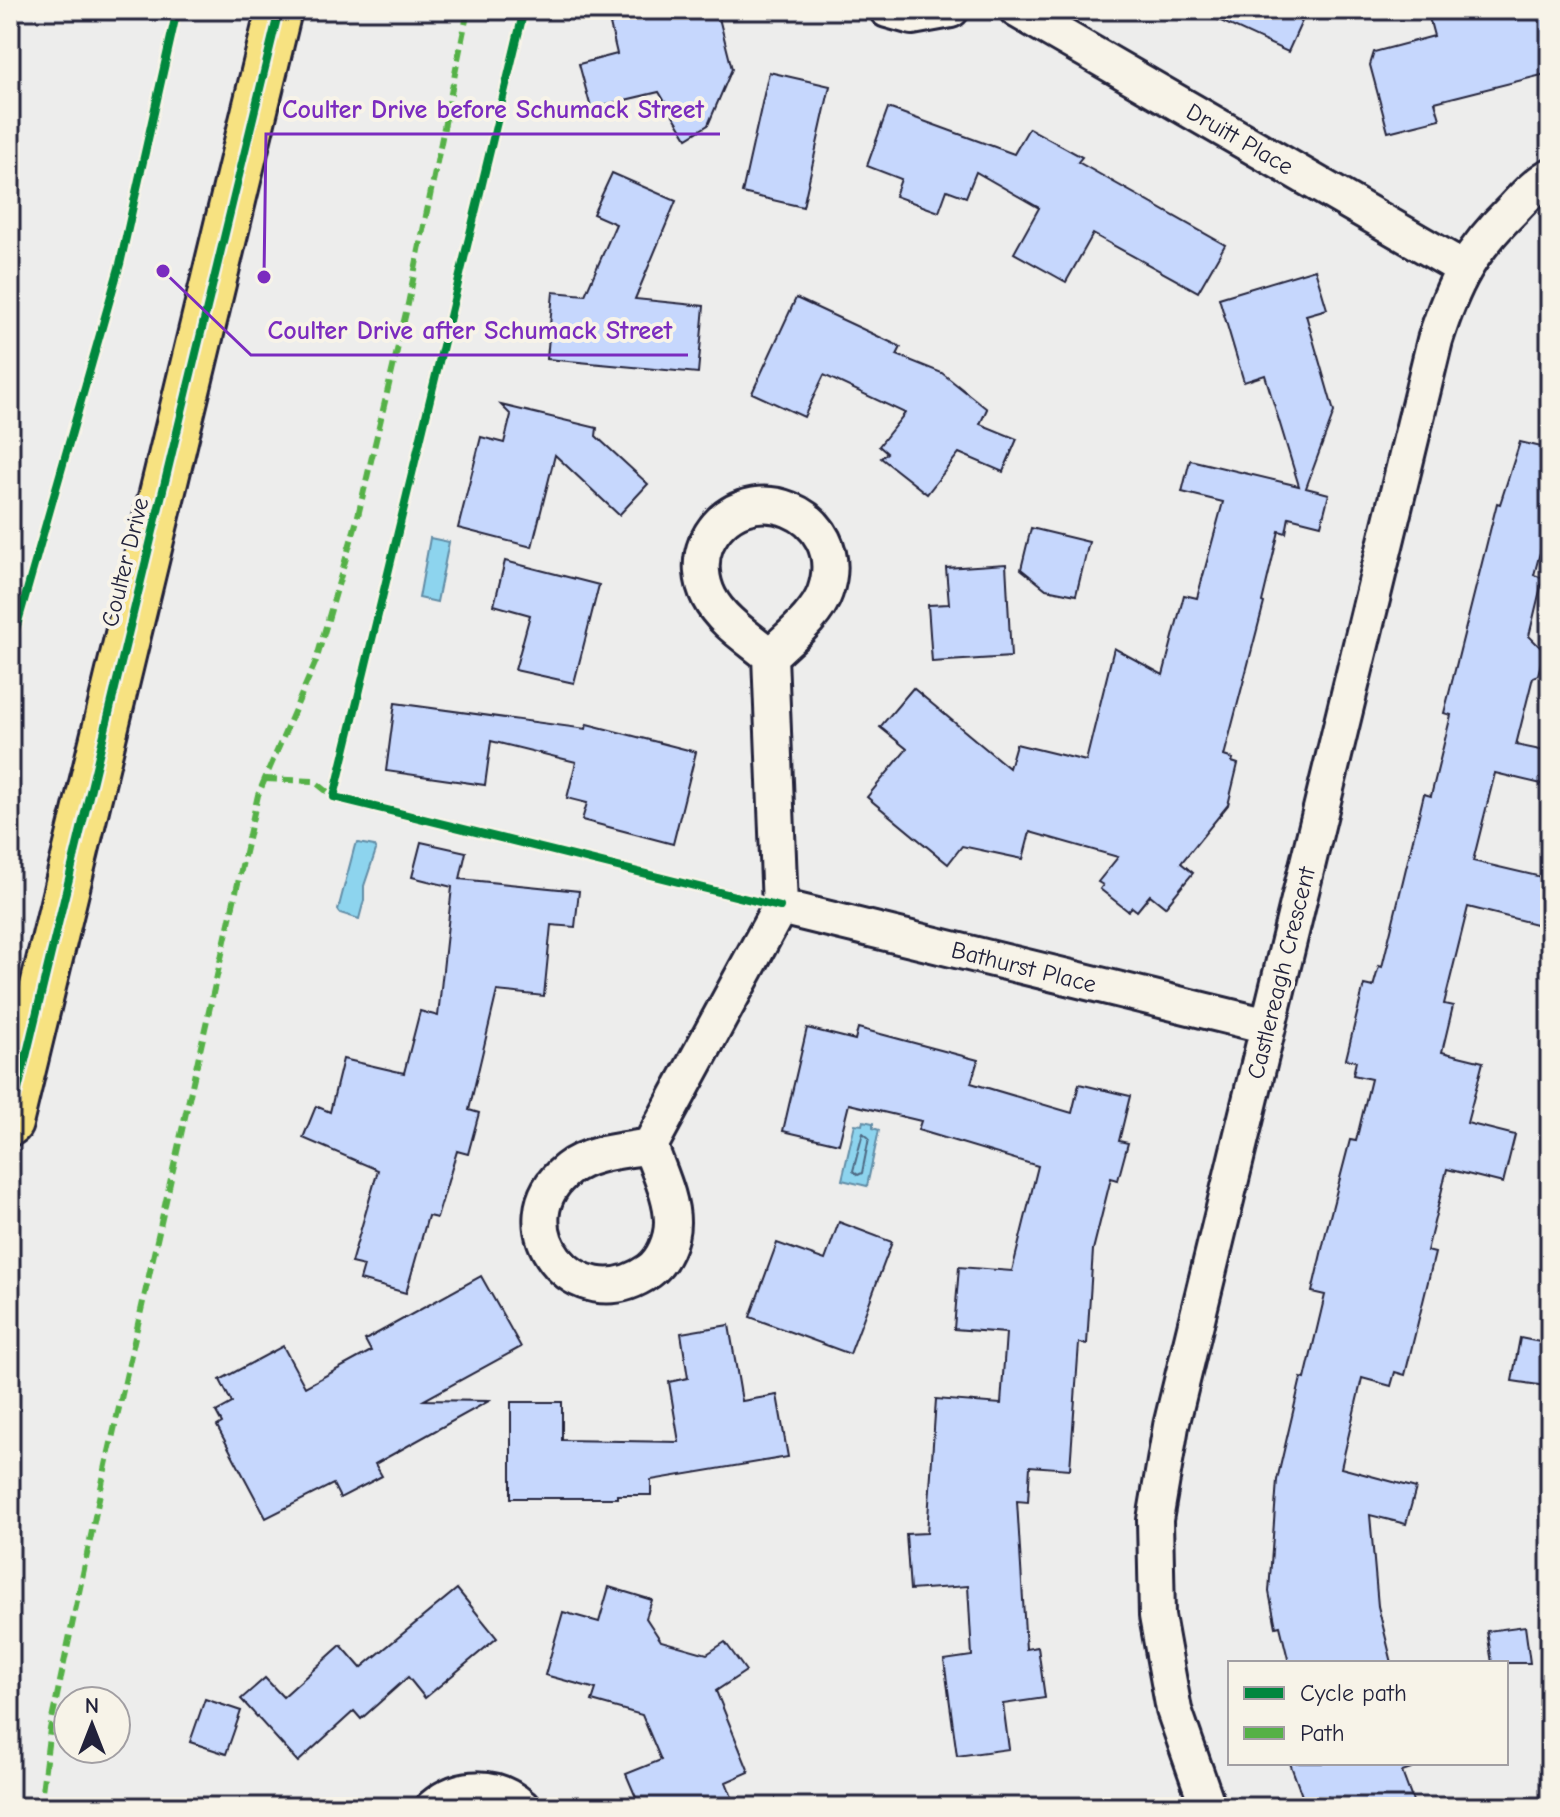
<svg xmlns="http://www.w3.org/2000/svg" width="1560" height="1817" viewBox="0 0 1560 1817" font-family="'Comic Neue',sans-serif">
<rect width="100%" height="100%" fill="#ededec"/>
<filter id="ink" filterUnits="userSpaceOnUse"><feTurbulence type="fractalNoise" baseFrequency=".0125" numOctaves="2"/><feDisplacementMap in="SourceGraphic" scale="16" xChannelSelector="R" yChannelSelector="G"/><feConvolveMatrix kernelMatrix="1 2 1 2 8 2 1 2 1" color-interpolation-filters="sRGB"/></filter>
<g filter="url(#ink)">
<g fill="#8dd4ee" stroke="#628da6" stroke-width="2">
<polygon points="430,538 449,542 437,602 419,598"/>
<polygon points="358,843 374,846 376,850 364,886 364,900 359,919 340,913 338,910 355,845"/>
<polygon points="863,1121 873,1123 873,1128 879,1130 867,1186 842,1180 855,1124 862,1125"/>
</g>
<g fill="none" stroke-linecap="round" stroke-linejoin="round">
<polygon stroke="#4d6983" stroke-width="2" points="863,1133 869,1138 862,1173 858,1175 853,1171"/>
</g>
<g fill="#c6d7fd" stroke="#22223b" stroke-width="2">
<polygon points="667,10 717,10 732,69 708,125 687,138 659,92 591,108 579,64 617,54 610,24"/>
<polygon points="1197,10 1307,10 1288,52"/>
<polygon points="1427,10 1550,10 1550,73 1435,102 1440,119 1388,132 1370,65 1374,52 1434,36"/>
<polygon points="769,72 830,86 803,207 742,193"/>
<polygon points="888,108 1014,154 1029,128 1082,157 1078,162 1225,245 1198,292 1093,234 1066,282 1014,253 1039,208 976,172 966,197 947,190 939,212 895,196 901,179 867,166"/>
<polygon points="612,173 676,201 635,299 704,306 698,373 547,359 553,292 585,295 616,224 593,214"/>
<polygon points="1315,269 1327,309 1306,315 1334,412 1306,488 1329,494 1321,525 1289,517 1286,533 1279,531 1262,602 1264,603 1224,756 1233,759 1232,762 1238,764 1228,805 1181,863 1193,873 1165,907 1150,895 1137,911 1132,907 1128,911 1100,889 1103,885 1098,882 1118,857 1030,832 1023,859 962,846 948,864 867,797 907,749 880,727 913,688 1009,768 1016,744 1086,761 1114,648 1163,675 1184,595 1197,598 1223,502 1182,492 1190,460 1299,486 1265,375 1244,382 1219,298"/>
<polygon points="796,298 901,347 897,355 942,373 987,409 980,424 1017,439 1003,472 959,453 927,494 881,458 887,453 879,446 905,413 824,375 804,417 752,393"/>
<polygon points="501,405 597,428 596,436 648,484 619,515 555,455 532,547 458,528 481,437 504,443 511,415"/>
<polygon points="1520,442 1550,449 1550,515 1534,575 1543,578 1529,636 1544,651 1538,675 1533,677 1516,745 1550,752 1550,786 1495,773 1473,861 1550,879 1550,901 1544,926 1468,907 1444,1004 1453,1006 1442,1052 1483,1062 1467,1123 1515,1135 1503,1183 1447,1169 1427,1251 1435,1253 1405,1375 1395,1372 1391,1386 1362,1378 1341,1468 1416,1488 1406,1524 1370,1515 1378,1606 1392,1663 1289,1663 1280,1626 1276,1627 1269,1592 1277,1480 1301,1378 1305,1379 1325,1295 1312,1292 1327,1228 1350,1140 1356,1141 1371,1079 1353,1075 1356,1061 1346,1059 1364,985 1373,987 1379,966 1382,967 1424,794 1431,796 1451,715 1444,713 1455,670 1497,503 1500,504"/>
<polygon points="1031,528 1089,542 1076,595 1046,589 1021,569"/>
<polygon points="505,561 599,585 574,683 515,670 530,615 494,605"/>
<polygon points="1006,564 1011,657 932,662 928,605 949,604 946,568"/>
<polygon points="395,703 586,729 587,724 696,752 673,844 582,820 587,803 567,798 576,762 491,741 485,785 386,771"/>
<polygon points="421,842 466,852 460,879 579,891 575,927 551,925 544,996 497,991 469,1110 479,1113 468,1154 457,1151 437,1218 428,1216 406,1293 360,1280 364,1266 351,1263 378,1170 303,1138 316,1106 330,1112 343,1059 404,1073 420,1011 438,1016 452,887 412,877"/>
<polygon points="807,1028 855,1040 858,1028 978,1060 971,1083 1072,1113 1079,1084 1130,1096 1119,1141 1128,1143 1118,1180 1111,1178 1093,1250 1087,1344 1079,1343 1070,1469 1030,1466 1028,1502 1017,1501 1026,1649 1038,1647 1045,1698 1003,1704 1009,1749 957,1756 944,1660 972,1656 968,1586 910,1590 906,1534 927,1533 936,1399 1001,1404 1006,1333 954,1329 959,1267 1012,1271 1038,1166 918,1130 921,1121 849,1104 839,1144 783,1131"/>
<polygon points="839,1222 892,1242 850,1354 750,1317 777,1243 825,1260"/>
<polygon points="481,1276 521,1347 424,1400 489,1401 375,1464 382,1476 340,1498 333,1484 266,1518 217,1426 222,1423 216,1412 232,1403 220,1380 283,1346 305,1387 371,1351 365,1340"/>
<polygon points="729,1325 742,1401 777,1395 788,1457 651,1480 651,1495 617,1495 617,1498 511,1498 511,1402 562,1402 562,1440 679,1442 669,1382 688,1378 681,1333"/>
<polygon points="1520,1338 1550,1344 1546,1386 1512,1381"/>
<polygon points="609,1587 652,1600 646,1618 661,1641 707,1654 725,1642 746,1671 716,1691 749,1772 726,1782 736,1807 640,1807 626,1774 661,1760 642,1715 592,1701 596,1689 545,1675 563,1612 599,1622"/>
<polygon points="457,1589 497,1638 425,1698 408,1677 361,1719 354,1711 298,1762 241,1699 265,1678 283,1697 341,1645 361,1668"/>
<polygon points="1525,1626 1530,1663 1492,1663 1487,1631"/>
<polygon points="205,1699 241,1711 226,1754 190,1742"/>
<polygon points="1290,1763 1410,1763 1411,1769 1402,1772 1415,1807 1332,1807 1328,1797 1305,1804"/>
</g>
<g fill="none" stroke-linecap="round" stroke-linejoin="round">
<defs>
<g id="street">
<polyline points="887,10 912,17 951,10"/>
<polyline points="1017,10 1463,268"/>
<path d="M770,656C788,638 817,616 825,592C853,512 741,468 706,544C699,561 701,581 709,597C721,621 750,639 770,656L780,907L1268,1026"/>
<path d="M650,1146C624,1151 589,1152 568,1169C500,1222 575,1323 649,1271C663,1261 672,1240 672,1222C672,1197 658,1170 650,1146L780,907"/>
<path d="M433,1807C459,1784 496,1783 522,1807"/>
<path d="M1208,1807L1174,1710L1157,1616L1155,1520L1171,1426L1435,340C1453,283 1470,251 1513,209C1524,197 1536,184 1550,176"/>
</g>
<polyline id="primary" points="10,1123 279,10"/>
</defs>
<use href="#street" stroke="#22223b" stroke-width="40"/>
<use href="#primary" stroke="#22223b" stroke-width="50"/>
<use href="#street" stroke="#f7f3e8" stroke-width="34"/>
<use href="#primary" stroke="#f7e281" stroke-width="44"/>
<g stroke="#55b146" stroke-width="6" stroke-dasharray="12 6" stroke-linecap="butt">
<polyline points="265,779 314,781 334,797"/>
<polyline points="40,1807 50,1729 106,1465 258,795 316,661 357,520 408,304 468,10"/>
</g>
<defs>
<g id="cycleway">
<polyline points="524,10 334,797 780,907"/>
<polyline points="10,650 120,264 177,10"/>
<polyline points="10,1123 279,10"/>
</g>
</defs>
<use href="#cycleway" stroke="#f7f3e8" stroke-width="13"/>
<use href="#cycleway" stroke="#00873e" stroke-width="8"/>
</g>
</g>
<g text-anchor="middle" stroke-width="8" stroke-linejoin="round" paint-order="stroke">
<g font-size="24" fill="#22223b" stroke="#f7f3e8">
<text transform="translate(1240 139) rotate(30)" y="8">Druitt Place</text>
<text transform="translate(125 562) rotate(-76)" y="8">Coulter Drive</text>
<text transform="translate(1024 967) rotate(14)" y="8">Bathurst Place</text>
<text transform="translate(1281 973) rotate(-76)" y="8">Castlereagh Crescent</text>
</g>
</g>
<path fill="none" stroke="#7b2cbf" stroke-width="3" d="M264 277L266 134H720M163 271L251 355H688"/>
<g fill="#7b2cbf" stroke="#f7f3e8" stroke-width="3">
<circle cx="264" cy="277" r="8"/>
<circle cx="163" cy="271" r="8"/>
</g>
<g font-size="26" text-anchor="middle" font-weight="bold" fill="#7b2cbf" stroke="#f7f3e8" stroke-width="8" stroke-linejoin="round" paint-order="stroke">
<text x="493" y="118">Coulter Drive before Schumack Street</text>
<text x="470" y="339">Coulter Drive after Schumack Street</text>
</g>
<rect width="1560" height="1817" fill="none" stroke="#f7f3e8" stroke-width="40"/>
<rect x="20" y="20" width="1520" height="1777" fill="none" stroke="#22223b" stroke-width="3" filter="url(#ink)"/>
<rect x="1228" y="1661" width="280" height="104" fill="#f7f3e8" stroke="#a29fa3" stroke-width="2"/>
<rect x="1244" y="1687" width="40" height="12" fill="#00873e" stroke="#a29fa3" stroke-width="2"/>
<text x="1300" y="1701" font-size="24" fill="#22223b">Cycle path</text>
<rect x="1244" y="1727" width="40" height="12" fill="#55b146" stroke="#a29fa3" stroke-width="2"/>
<text x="1300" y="1741" font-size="24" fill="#22223b">Path</text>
<g transform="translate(92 1725)"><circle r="38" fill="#f7f3e8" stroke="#a29fa3" stroke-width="2"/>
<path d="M0-6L14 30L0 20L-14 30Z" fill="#22223b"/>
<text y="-12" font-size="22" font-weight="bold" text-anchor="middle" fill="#22223b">N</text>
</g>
</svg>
